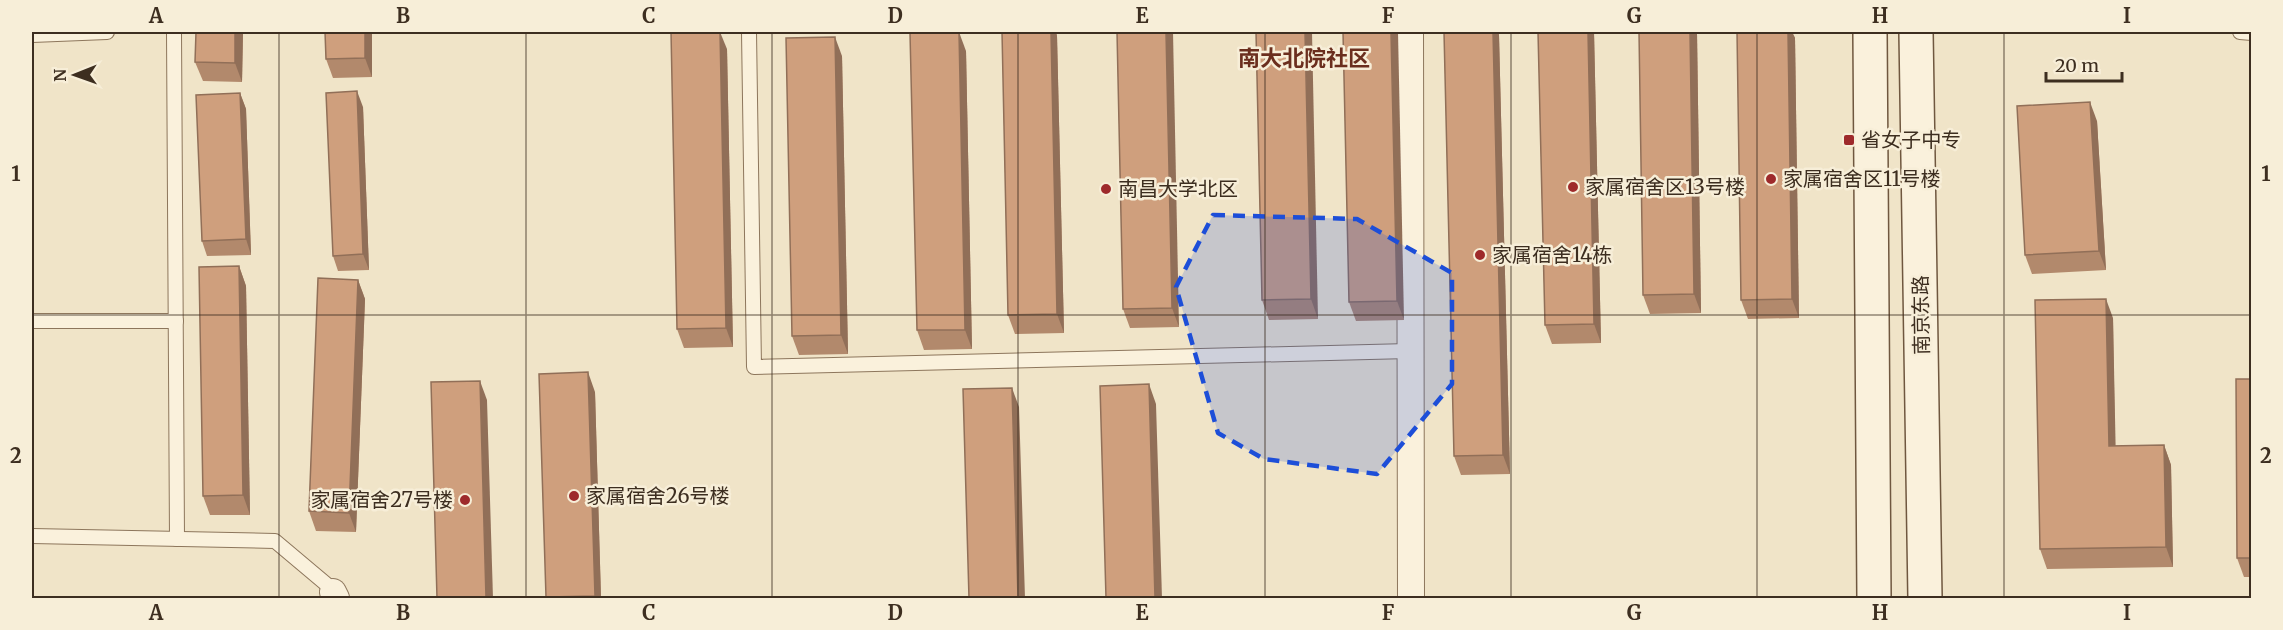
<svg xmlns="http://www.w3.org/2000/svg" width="2283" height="630" viewBox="0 0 2283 630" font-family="Merriweather,'Noto Sans SC',serif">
<rect width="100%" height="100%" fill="#f0e4c8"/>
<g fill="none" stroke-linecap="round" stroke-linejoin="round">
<defs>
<g id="lane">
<polyline points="174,32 177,539"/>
<polyline points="749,32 754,367 1409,351"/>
<polyline points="2240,32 2252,33"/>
<polyline points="32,35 107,32"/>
<polyline points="32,321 176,321"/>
<polyline points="32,536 275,541 338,594"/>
</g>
<g id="street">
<polyline points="1410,32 1411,598"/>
<polyline points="333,592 336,598"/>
</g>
<g id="secondary">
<polyline points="1870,32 1874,598"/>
<polyline points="1916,32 1925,598"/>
</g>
</defs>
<use href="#lane" stroke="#8d765c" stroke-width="16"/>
<use href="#street" stroke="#8d765c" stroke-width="28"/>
<use href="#secondary" stroke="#6f573f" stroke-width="36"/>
<use href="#lane" stroke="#faf1dc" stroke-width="14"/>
<use href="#street" stroke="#faf1dc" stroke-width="26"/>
<use href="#secondary" stroke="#faf1dc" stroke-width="33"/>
</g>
<g fill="#b2896c">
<polygon points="243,32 242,82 203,81 195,62"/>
<polygon points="325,32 372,32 372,77 333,78 326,59"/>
<polygon points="1002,32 1056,32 1057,36 1064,333 1015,334 1008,315"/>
<polygon points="1117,32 1179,327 1130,328 1123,309"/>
<polygon points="1256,32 1318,319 1269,320 1262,300"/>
<polygon points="1343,32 1404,320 1356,321 1349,302"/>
<polygon points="1444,32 1498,32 1499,35 1510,474 1461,475 1454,456"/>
<polygon points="1538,32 1594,32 1601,343 1552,344 1545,325"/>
<polygon points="1737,32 1792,32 1795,38 1799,318 1748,319 1741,300"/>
<polygon points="1697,33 1701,313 1650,314 1643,295"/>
<polygon points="727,49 733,347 684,348 677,329"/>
<polygon points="966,51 972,349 924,350 917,330"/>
<polygon points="842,56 848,354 799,355 792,336"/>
<polygon points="240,93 246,109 251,255 207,256 202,241"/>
<polygon points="363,107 369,270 338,271 333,256"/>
<polygon points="2097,121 2106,270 2032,274 2025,255"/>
<polygon points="239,266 246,286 250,515 210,515 203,496"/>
<polygon points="358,280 365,299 356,532 316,531 309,511"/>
<polygon points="2113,318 2115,446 2164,445 2171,465 2173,567 2047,569 2040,549"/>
<polygon points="2252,379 2252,577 2244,577 2237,558"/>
<polygon points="595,392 601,598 546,598 546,597"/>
</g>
<g fill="#916f58">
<polygon points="235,32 243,32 242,82 235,63"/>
<polygon points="365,32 372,32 372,77 365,58"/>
<polygon points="720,32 727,49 733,347 726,328"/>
<polygon points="959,32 966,51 972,349 965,330"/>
<polygon points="1051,32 1056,32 1057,36 1064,333 1057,314"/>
<polygon points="1166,32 1173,32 1179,327 1172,308"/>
<polygon points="1305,32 1312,32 1318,319 1311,299"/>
<polygon points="1391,32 1398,32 1404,320 1397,301"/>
<polygon points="1493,32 1498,32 1499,35 1510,474 1503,455"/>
<polygon points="1588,32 1594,32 1601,343 1594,324"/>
<polygon points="1690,32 1696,32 1697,33 1701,313 1694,294"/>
<polygon points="1788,32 1792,32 1795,38 1799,318 1792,299"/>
<polygon points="835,37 842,56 848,354 841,335"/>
<polygon points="357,91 363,107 369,270 363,254"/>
<polygon points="240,93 246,109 251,255 246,239"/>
<polygon points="2090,102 2097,121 2106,270 2099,251"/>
<polygon points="239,266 246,286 250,515 243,495"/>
<polygon points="358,280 365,299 356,532 349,513"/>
<polygon points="2106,299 2113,318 2116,466 2109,446"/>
<polygon points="588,372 595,392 601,598 596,598 595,596"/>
<polygon points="480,381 487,400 493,598 486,598"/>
<polygon points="1149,384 1156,404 1162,598 1155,598"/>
<polygon points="1012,388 1019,407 1025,598 1018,598"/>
<polygon points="2164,445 2171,465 2173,567 2166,547"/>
</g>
<g fill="#cf9f7d" stroke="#916f58" stroke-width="1.5">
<polygon points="196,32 235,32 235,63 195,62"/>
<polygon points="325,32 365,32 365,58 326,59"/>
<polygon points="671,32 720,32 726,328 677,329"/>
<polygon points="959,32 965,330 917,330 910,33"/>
<polygon points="1002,32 1051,32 1057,314 1008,315"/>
<polygon points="1117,32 1166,32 1172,308 1123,309"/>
<polygon points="1256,32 1305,32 1311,299 1262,300"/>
<polygon points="1343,32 1391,32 1397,301 1349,302"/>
<polygon points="1444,32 1493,32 1503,455 1454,456"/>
<polygon points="1538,32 1588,32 1594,324 1545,325"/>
<polygon points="1639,32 1690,32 1694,294 1643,295"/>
<polygon points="1737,32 1788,32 1792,299 1741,300"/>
<polygon points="835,37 841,335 792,336 786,38"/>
<polygon points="357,91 363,254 333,256 326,93"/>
<polygon points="240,93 246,239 202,241 196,95"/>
<polygon points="2090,102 2099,251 2025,255 2017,106"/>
<polygon points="239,266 243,495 203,496 199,267"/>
<polygon points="318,278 358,280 349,513 309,511"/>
<polygon points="2106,299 2109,446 2164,445 2166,547 2040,549 2035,300"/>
<polygon points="588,372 595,596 546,597 539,374"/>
<polygon points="2236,379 2252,379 2252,558 2237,558"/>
<polygon points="480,381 486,598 437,598 431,382"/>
<polygon points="1149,384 1155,598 1106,598 1100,386"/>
<polygon points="1012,388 1018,598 969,598 963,389"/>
</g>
<path fill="#1d4ed8" fill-opacity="0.2" stroke="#1d4ed8" stroke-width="4.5" stroke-dasharray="12 8" stroke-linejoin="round" d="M1213,215L1357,219L1452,273V384L1377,474L1264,459L1218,433L1176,287Z"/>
<path fill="none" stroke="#3d2e20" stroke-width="1.5" stroke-opacity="0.55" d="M279,32V598M526,32V598M772,32V598M1018,32V598M1265,32V598M1511,32V598M1757,32V598M2004,32V598M32,315H2252"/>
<g fill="#9e2a2b" stroke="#f7eed8" stroke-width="2">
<rect x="1843" y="134" width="12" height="12" rx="3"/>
<circle cx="1771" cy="179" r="6"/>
<circle cx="1573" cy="187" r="6"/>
<circle cx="1106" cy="189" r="6"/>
<circle cx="1480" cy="255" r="6"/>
<circle cx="574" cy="496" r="6"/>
<circle cx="465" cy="500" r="6"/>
</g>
<g text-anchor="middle" stroke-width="5" stroke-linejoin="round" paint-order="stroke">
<g font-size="20" fill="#3d2e20" stroke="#f7eed8" text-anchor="start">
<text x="1861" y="147">省女子中专</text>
<text x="1783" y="186">家属宿舍区11号楼</text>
<text x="1585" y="194">家属宿舍区13号楼</text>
<text x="1118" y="196">南昌大学北区</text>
<text x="1492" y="262">家属宿舍14栋</text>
<text x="586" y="503">家属宿舍26号楼</text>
<text x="453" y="507" text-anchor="end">家属宿舍27号楼</text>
</g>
<g font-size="20" fill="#3d2e20" stroke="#f7eed8">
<text transform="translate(1921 315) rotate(-91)" y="7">南京东路</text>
</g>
<g font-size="22" font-weight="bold" fill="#6b2e1e" stroke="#f7eed8">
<text x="1304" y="66">南大北院社区</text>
</g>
</g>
<rect width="2283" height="630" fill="none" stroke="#f7eed8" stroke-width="66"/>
<g transform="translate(75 75) rotate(269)" stroke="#f7eed8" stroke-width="4.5" paint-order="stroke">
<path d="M0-4.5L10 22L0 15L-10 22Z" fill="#3d2e20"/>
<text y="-9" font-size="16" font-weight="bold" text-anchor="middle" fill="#3d2e20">N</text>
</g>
<path d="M2046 72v9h76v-9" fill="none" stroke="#3d2e20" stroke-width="3"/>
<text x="2055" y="72" font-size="18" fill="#3d2e20" stroke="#f7eed8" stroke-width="4.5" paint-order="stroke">20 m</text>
<rect x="33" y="33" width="2217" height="564" fill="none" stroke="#3d2e20" stroke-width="2"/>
<g font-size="20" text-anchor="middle" font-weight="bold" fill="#3d2e20">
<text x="156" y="23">A</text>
<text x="403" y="23">B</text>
<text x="649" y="23">C</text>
<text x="895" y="23">D</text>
<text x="1142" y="23">E</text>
<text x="1388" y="23">F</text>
<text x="1634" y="23">G</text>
<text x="1880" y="23">H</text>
<text x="2127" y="23">I</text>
<text x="16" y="181">1</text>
<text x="2266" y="181">1</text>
<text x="16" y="463">2</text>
<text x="2266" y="463">2</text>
<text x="156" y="620">A</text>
<text x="403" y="620">B</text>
<text x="649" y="620">C</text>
<text x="895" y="620">D</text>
<text x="1142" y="620">E</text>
<text x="1388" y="620">F</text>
<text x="1634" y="620">G</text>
<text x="1880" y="620">H</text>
<text x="2127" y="620">I</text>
</g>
</svg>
